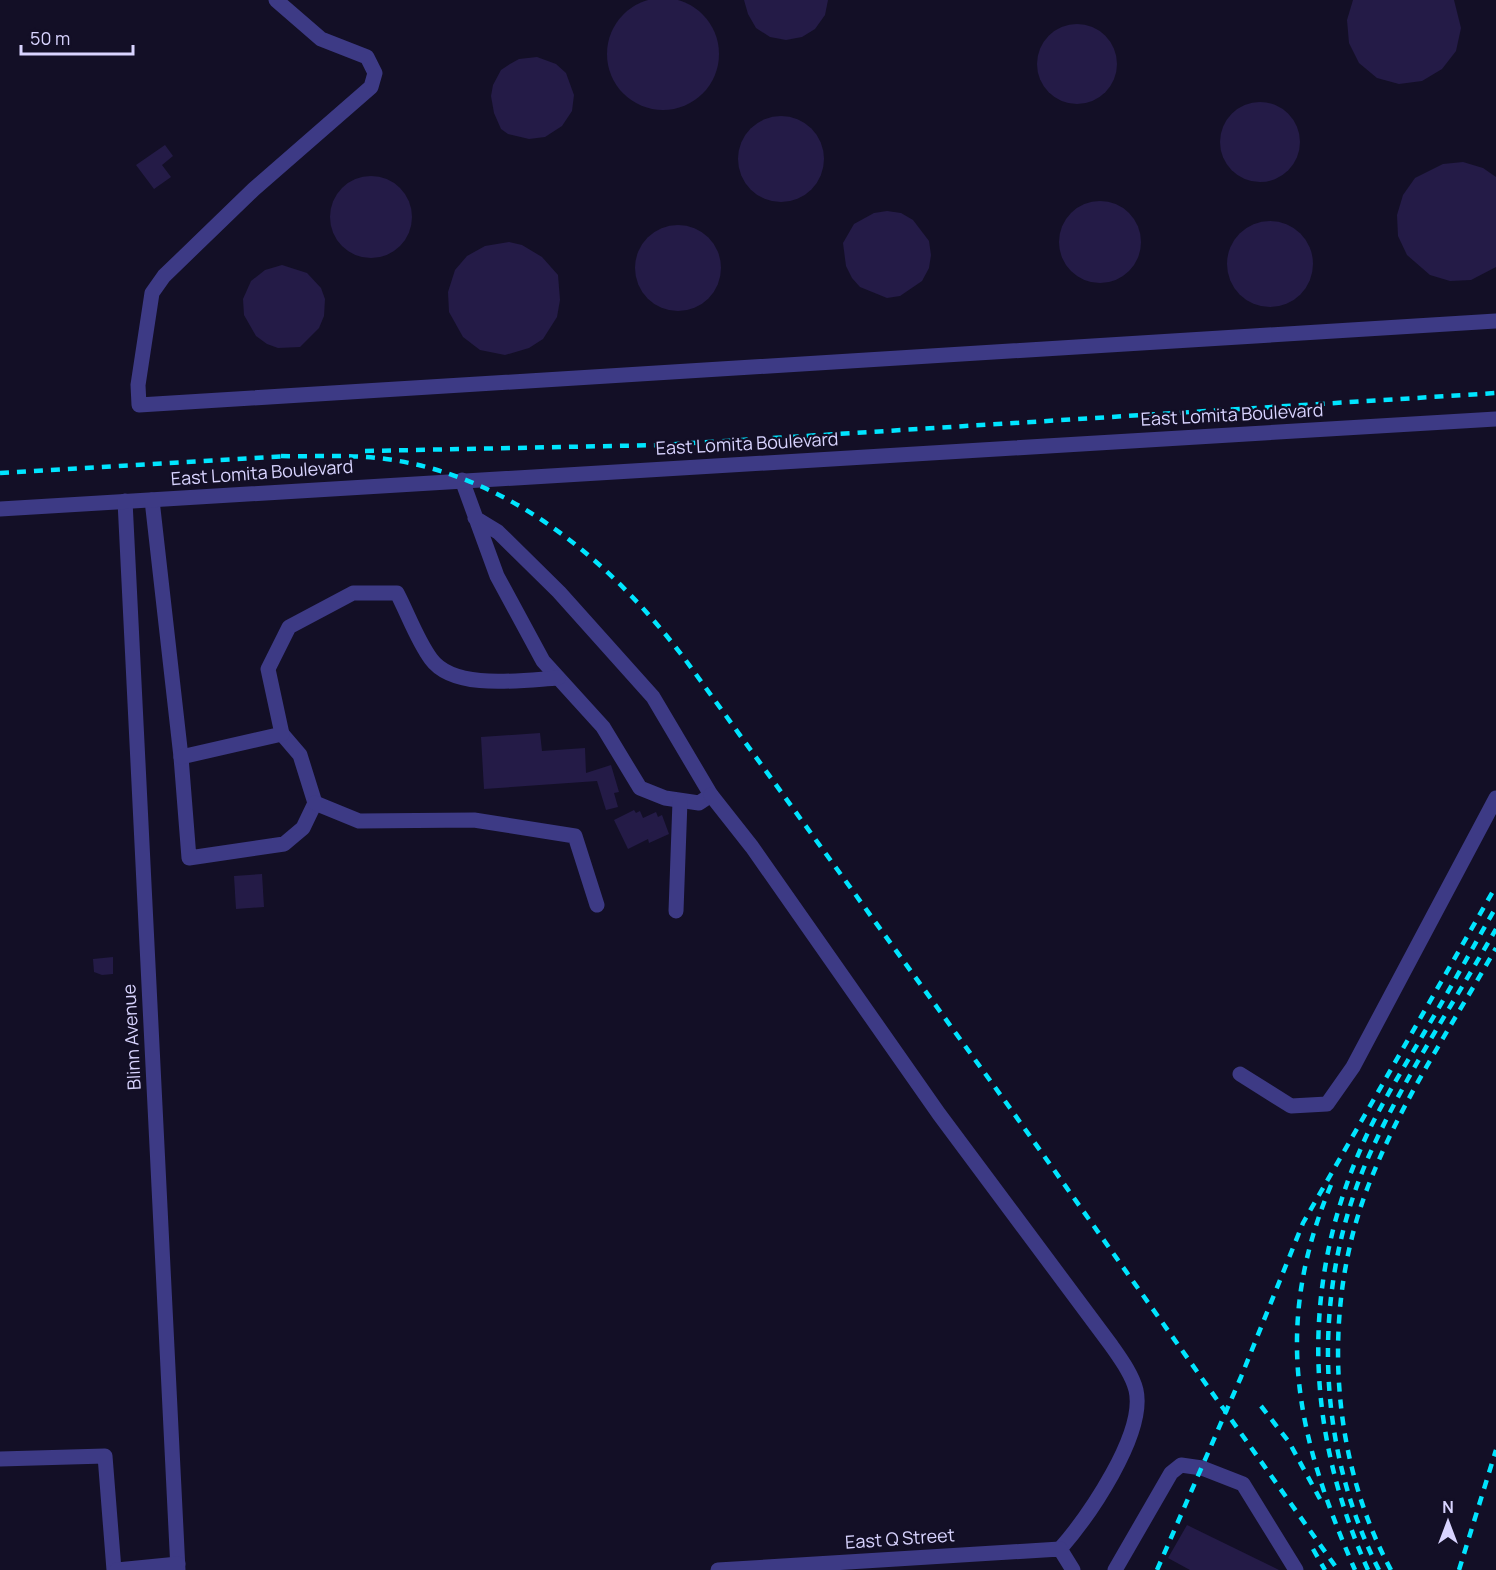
<svg xmlns="http://www.w3.org/2000/svg" width="1496" height="1570" viewBox="0 0 1496 1570" font-family="Manrope,sans-serif">
<rect width="100%" height="100%" fill="#130f26"/>
<g fill="#241b47">
<circle cx="663" cy="54" r="56"/>
<polygon points="744,0 828,0 825,15 815,29 802,37 786,40 770,37 756,28 748,14"/>
<polygon points="1353,0 1454,0 1461,28 1456,51 1442,69 1422,81 1399,84 1377,78 1359,63 1349,43 1347,20"/>
<circle cx="1077" cy="64" r="40"/>
<polygon points="537,57 556,64 566,73 574,95 572,111 562,126 545,137 529,139 508,134 501,129 494,113 491,96 493,85 501,70 510,64 519,59"/>
<circle cx="1260" cy="142" r="40"/>
<circle cx="781" cy="159" r="43"/>
<polygon points="165,145 173,156 162,165 171,177 154,189 136,165"/>
<polygon points="1463,162 1483,168 1496,177 1496,267 1471,280 1450,281 1430,275 1407,255 1398,236 1397,215 1403,195 1415,178 1443,164"/>
<circle cx="371" cy="217" r="41"/>
<circle cx="1100" cy="242" r="41"/>
<polygon points="887,211 901,213 913,220 929,241 931,255 929,268 922,281 900,296 887,298 860,287 852,278 846,266 843,243 854,224 874,213"/>
<circle cx="1270" cy="264" r="43"/>
<circle cx="678" cy="268" r="43"/>
<polygon points="509,242 522,245 542,257 558,275 560,300 557,317 543,339 529,348 505,355 480,350 463,337 449,312 448,292 455,270 467,256 485,246"/>
<polygon points="282,265 307,273 321,288 325,299 324,316 319,328 300,347 278,348 267,344 256,336 244,315 243,299 251,281 265,270"/>
<polygon points="540,733 542,751 585,748 586,773 611,765 619,792 614,793 618,807 606,810 597,781 484,789 481,737"/>
<polygon points="634,810 636,813 640,811 643,818 656,812 658,817 662,815 669,834 649,843 648,839 628,849 614,820"/>
<polygon points="262,874 264,907 236,909 234,876"/>
<polygon points="113,957 113,974 102,975 94,972 93,959"/>
<polygon points="1187,1525 1279,1570 1190,1570 1168,1558"/>
</g>
<g fill="none" stroke-linecap="round" stroke-linejoin="round">
<g stroke="#3d3a85" stroke-width="15">
<polyline points="276,0 321,39 367,57 375,73 371,87 254,189 164,276 152,293 138,385 139,405 1496,321"/>
<polyline points="462,480 497,576 543,661 603,727 640,788 665,798 699,803 711,795 653,697 559,592 498,532 475,518"/>
<polyline points="152,500 181,757 189,858 284,844 303,828 315,803 300,755 282,734"/>
<polyline points="125,501 178,1570"/>
<polyline points="0,509 1496,419"/>
<path d="M181,757L282,734L268,669L289,627L353,593H397C408,614 417,640 431,659C454,691 523,680 558,678"/>
<path d="M711,795L752,847L939,1114L1111,1345C1120,1358 1132,1374 1136,1390C1146,1434 1088,1517 1060,1549"/>
<polyline points="315,803 359,821 474,820 575,836 597,905"/>
<polyline points="676,911 680,801"/>
<polyline points="1240,1074 1291,1106 1327,1104 1353,1067 1496,798"/>
<polyline points="0,1459 105,1456 114,1570"/>
<polyline points="117,1570 178,1564"/>
<polyline points="718,1570 1060,1549 1073,1570"/>
<polyline points="1115,1570 1171,1473 1181,1465 1202,1468 1243,1484 1296,1570"/>
</g>
<g stroke="#00e5ff" stroke-width="4.5" stroke-dasharray="9 8" stroke-linecap="butt">
<polyline points="365,451 661,445 1496,393"/>
<path d="M281,456C316,457 351,454 386,459C512,476 614,564 687,662L1010,1108L1338,1570"/>
<polyline points="0,473 287,456"/>
<path d="M1331,1185C1272,1326 1296,1435 1355,1570"/>
<polyline points="1261,1406 1289,1442 1320,1499"/>
<polyline points="1313,1549 1325,1570"/>
<polyline points="1157,1570 1241,1377 1303,1223 1496,886"/>
<path d="M1368,1570C1306,1432 1300,1288 1361,1148C1378,1108 1402,1071 1424,1033C1449,991 1472,949 1496,907"/>
<path d="M1379,1570C1313,1441 1311,1279 1373,1147C1407,1073 1455,1001 1496,929"/>
<path d="M1391,1570C1328,1454 1321,1301 1371,1179C1403,1098 1453,1024 1496,948"/>
<polyline points="1459,1570 1496,1450"/>
</g>
</g>
<g text-anchor="middle" stroke-width="4.5" stroke-linejoin="round" paint-order="stroke">
<g font-size="18" fill="#d9d4ff" stroke="#130f26">
<text transform="translate(1232 415) rotate(-3)" y="6">East Lomita Boulevard</text>
<text transform="translate(747 444) rotate(-3)" y="6">East Lomita Boulevard</text>
<text transform="translate(262 473) rotate(-4)" y="6">East Lomita Boulevard</text>
<text transform="translate(132 1037) rotate(-93)" y="6">Blinn Avenue</text>
<text transform="translate(900 1539) rotate(-4)" y="6">East Q Street</text>
</g>
</g>
<g transform="translate(1448 1522)" stroke="#130f26" stroke-width="4.5" paint-order="stroke">
<path d="M0-4.5L10 22L0 15L-10 22Z" fill="#d9d4ff"/>
<text y="-9" font-size="16" font-weight="bold" text-anchor="middle" fill="#d9d4ff">N</text>
</g>
<path d="M21 45v9h112v-9" fill="none" stroke="#d9d4ff" stroke-width="3"/>
<text x="30" y="45" font-size="18" fill="#d9d4ff" stroke="#130f26" stroke-width="4.5" paint-order="stroke">50 m</text>
</svg>
